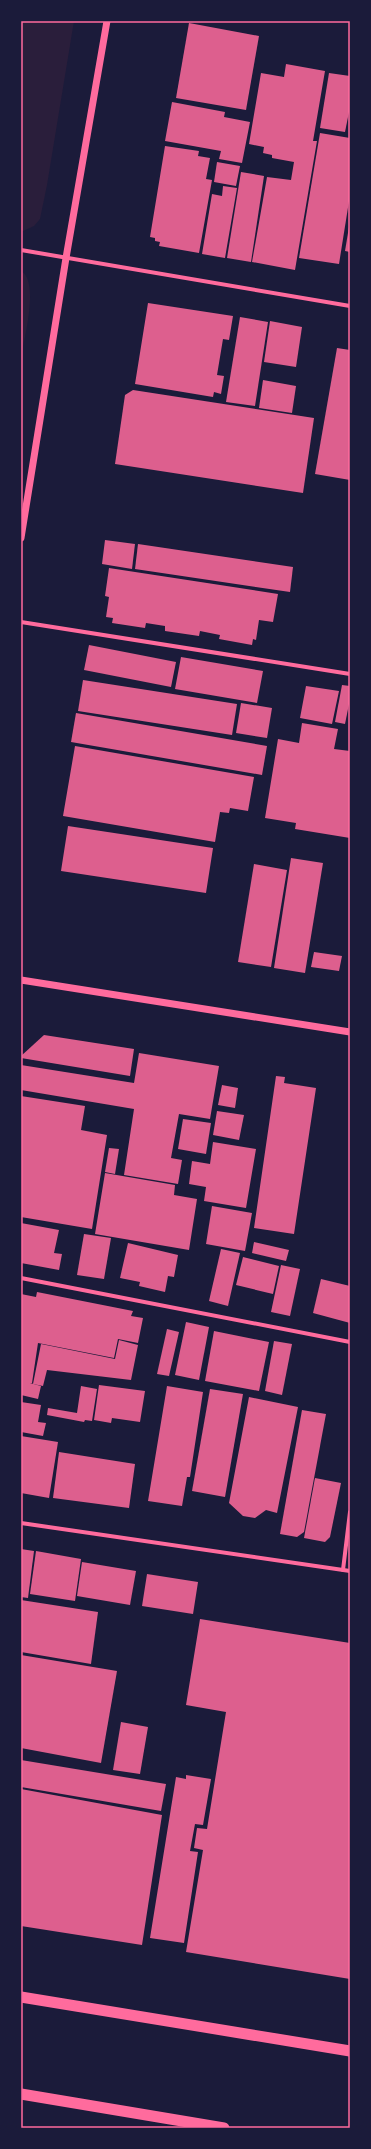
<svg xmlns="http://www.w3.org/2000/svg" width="371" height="2149" viewBox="0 0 371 2149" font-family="'Space Grotesk',sans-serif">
<rect width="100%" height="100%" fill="#1b1b3a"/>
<g fill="#2a1e3b">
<polygon points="21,21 74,21 47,185 40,219 34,226 21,232"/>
<path d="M21,271C40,282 24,339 21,358Z"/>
</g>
<g fill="#dd5f8e">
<polygon points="189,23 259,36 246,110 176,98"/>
<polygon points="286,64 325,71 313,141 317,141 295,270 252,262 267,177 291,180 294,162 272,158 272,155 263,153 264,147 249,144 261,73 284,77"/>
<polygon points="329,73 350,76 350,107 345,132 320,128"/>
<polygon points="172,102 225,112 224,117 250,122 242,163 219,159 221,151 165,141"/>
<polygon points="320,133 350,138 350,195 339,264 299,258"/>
<polygon points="165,146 199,151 198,156 210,158 206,179 212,180 199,253 159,246 160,242 155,241 155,238 150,237"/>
<polygon points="217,162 240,166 236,186 214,182"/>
<polygon points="241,172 264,176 251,262 227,258"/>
<polygon points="223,186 237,188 225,258 202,254 212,194 222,196"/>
<polygon points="349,227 350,227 350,252 345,251"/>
<polygon points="148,303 233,316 229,340 223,339 217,375 224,376 221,394 214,392 213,397 135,384"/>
<polygon points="240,317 268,322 255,406 226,402"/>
<polygon points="270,321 302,327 296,367 264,362"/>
<polygon points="337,348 350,350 350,480 315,474"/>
<polygon points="263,380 296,386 292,413 259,408"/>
<polygon points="133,390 314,418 303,493 115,464 125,395"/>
<polygon points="105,540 135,544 132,569 102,564"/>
<polygon points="138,544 293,567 290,592 135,569"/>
<polygon points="109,568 278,594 273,622 259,620 256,640 253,639 252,645 219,639 220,635 200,631 199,636 165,631 165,626 146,623 145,628 112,623 113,618 106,617 109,597 105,596"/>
<polygon points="89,645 176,662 171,687 84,670"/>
<polygon points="181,657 263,671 257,703 175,689"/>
<polygon points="83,680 237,704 232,735 78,711"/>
<polygon points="342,685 350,686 350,699 345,724 335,722"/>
<polygon points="306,686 339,691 332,724 300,718"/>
<polygon points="241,703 272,708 267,738 236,733"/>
<polygon points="76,713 267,746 262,775 71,742"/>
<polygon points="302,723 338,729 334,749 350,751 350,838 295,829 296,823 265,818 278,739 299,743"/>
<polygon points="75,746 254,777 248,811 230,808 229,813 220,812 215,842 63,816"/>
<polygon points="68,826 213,848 206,893 61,871"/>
<polygon points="291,858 323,863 305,973 274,968"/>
<polygon points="254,864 287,870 271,967 238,962"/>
<polygon points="314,952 342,956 339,971 311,967"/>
<polygon points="44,1035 134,1049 130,1076 21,1058 21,1056"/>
<polygon points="139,1053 219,1066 210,1119 179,1114 171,1158 182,1160 178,1184 124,1175 134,1109 21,1090 21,1065 134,1083"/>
<polygon points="276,1076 285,1077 284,1083 316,1088 294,1234 254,1228"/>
<polygon points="222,1085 238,1088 235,1108 218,1105"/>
<polygon points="21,1096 85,1106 81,1130 107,1135 92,1229 21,1217"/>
<polygon points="217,1111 244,1115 239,1140 213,1135"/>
<polygon points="183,1119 211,1123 206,1154 178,1149"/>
<polygon points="213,1142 256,1149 246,1208 204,1201 206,1187 189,1184 192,1161 210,1164"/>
<polygon points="109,1148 119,1149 115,1174 105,1172"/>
<polygon points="105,1173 175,1185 174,1195 197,1199 189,1250 95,1234"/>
<polygon points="212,1206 252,1213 245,1251 206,1244"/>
<polygon points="21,1223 59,1230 54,1253 62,1254 59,1270 21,1263"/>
<polygon points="84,1234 111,1238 104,1279 77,1275"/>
<polygon points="254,1242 289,1250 286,1261 252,1253"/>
<polygon points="128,1243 178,1255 174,1277 168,1276 165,1292 139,1286 140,1282 120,1278"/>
<polygon points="221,1249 240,1253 228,1306 209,1301"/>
<polygon points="243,1257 279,1266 273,1294 236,1285"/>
<polygon points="281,1265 300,1269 290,1316 271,1312"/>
<polygon points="321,1279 350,1286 350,1323 313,1313"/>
<polygon points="37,1292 133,1311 131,1316 143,1318 138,1343 118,1339 114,1358 38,1343 32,1383 30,1383 41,1386 38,1399 21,1395 21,1294 36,1297"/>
<polygon points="186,1322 209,1327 199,1380 175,1375"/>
<polygon points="167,1329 179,1332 169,1376 157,1374"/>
<polygon points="214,1331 269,1342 259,1391 205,1381"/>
<polygon points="119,1340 138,1345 131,1380 47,1370 43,1386 33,1384 41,1344 115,1359"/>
<polygon points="274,1341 292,1344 282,1395 265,1391"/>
<polygon points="99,1385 145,1391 140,1422 112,1418 111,1423 94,1420"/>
<polygon points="81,1386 97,1389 92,1421 85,1420 84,1422 47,1415 48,1408 77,1413"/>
<polygon points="167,1386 203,1392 190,1477 187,1477 182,1506 148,1501"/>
<polygon points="210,1389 243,1394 225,1497 192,1491"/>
<polygon points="249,1397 298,1407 277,1513 266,1510 255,1518 243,1516 229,1503"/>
<polygon points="21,1402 41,1405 38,1422 46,1423 43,1436 21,1432"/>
<polygon points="302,1410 326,1414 304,1532 297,1537 280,1534"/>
<polygon points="21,1436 58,1442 49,1498 21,1493"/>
<polygon points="59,1452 135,1464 129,1508 53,1498"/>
<polygon points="315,1478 341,1483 330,1537 325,1542 304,1538"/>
<polygon points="21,1549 34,1551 28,1598 21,1597"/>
<polygon points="36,1551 81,1559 75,1601 30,1594"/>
<polygon points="82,1562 136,1571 130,1605 77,1596"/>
<polygon points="147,1574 198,1582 193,1614 142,1606"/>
<polygon points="21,1600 98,1612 91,1664 21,1652"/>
<polygon points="200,1619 350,1643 350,1979 186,1952 203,1850 194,1848 197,1828 207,1829 226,1712 186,1705"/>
<polygon points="21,1655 117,1671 101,1763 21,1748"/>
<polygon points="121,1722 148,1727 140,1774 113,1770"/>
<polygon points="21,1760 166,1784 161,1811 21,1787"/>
<polygon points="186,1775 211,1779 203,1825 195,1824 190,1851 198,1852 184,1943 150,1938 176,1777 186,1779"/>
<polygon points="21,1789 162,1815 142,1945 21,1926"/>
</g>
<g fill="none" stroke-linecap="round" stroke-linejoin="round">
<g stroke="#ff6b9d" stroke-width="4">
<polyline points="21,250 350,306"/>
<polyline points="21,622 350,674"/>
<polyline points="21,1278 350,1342"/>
<polyline points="21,1523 350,1571"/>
<polyline points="343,1570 350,1512"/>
</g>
<g stroke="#ff6b9d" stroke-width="7">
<polyline points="21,538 66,258 107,21"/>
<polyline points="21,980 350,1032"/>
</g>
<g stroke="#ff6b9d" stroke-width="11">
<polyline points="21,1997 350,2051"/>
<polyline points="21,2094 224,2128"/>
</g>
</g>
<rect width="371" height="2149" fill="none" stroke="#1b1b3a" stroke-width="44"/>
<rect x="22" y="22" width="327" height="2105" fill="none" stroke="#ff6b9d" stroke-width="1.5"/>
</svg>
